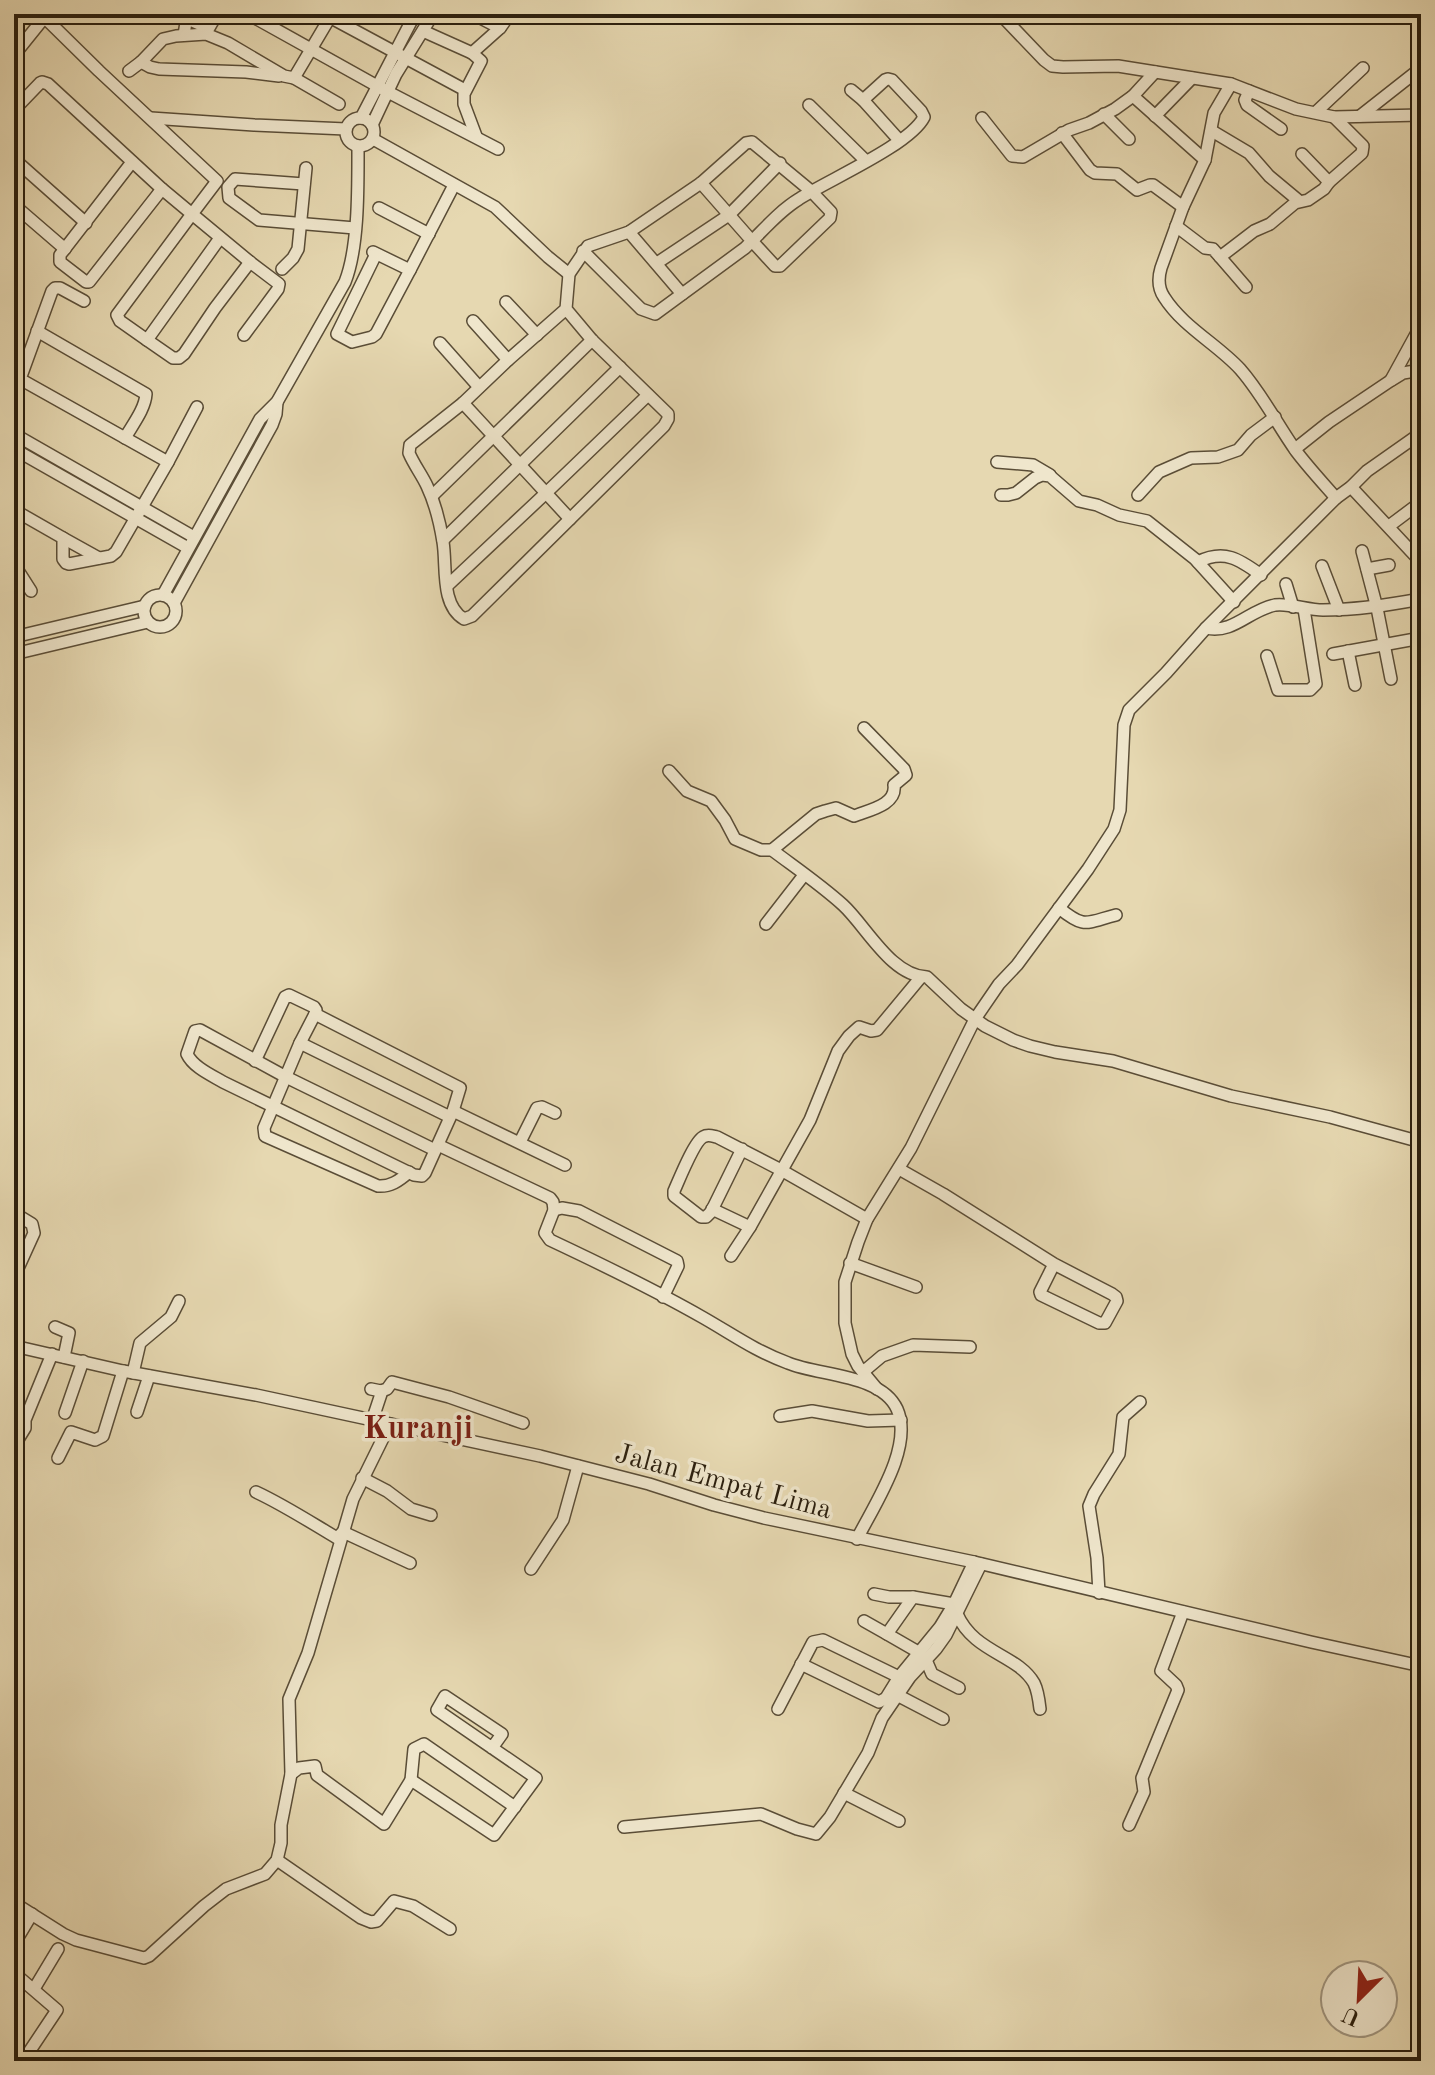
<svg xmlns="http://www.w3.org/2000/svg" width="1435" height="2075" viewBox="0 0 1435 2075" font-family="'Old Standard TT',serif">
<rect width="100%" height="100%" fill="#e6d8b1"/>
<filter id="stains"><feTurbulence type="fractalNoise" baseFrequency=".0025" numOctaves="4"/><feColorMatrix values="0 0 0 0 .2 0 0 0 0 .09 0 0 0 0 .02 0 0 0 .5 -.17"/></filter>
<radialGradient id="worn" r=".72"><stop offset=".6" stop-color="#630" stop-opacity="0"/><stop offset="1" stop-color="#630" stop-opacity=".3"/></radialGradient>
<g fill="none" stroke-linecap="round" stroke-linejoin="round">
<defs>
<g id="minor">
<polyline points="41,14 99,71 217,181 192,214 250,262 279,284 278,289 244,335"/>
<polyline points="248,14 388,92 498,149"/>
<polyline points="324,14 465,90"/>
<polyline points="397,14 411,21"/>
<polyline points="473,14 500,28"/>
<polyline points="1000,14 1044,60 1052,66 1063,67 1118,66 1231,84 1296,109 1334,117 1421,115"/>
<polyline points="423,31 472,53 481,61 464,94 464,104 476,136"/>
<polyline points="206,33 217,14"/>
<polyline points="184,35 186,22 190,20 208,28"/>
<polyline points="472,53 500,28 510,14"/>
<polyline points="14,55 47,14"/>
<polyline points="141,62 150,67 159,69 246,72 279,76"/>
<polyline points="129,71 141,62 163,39 176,36 206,34 228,43 284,76 294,78 339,104"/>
<polyline points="294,78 332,14"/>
<path d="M1231,84L1214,113L1205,160L1183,207L1161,268C1158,278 1158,288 1164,297C1183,327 1217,344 1240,369C1262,394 1277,424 1296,451C1308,467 1322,482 1336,498L1351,487L1367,471L1421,433"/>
<polyline points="1249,91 1245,100 1247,105 1281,129"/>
<polyline points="1133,96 1205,160"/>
<polyline points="863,100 899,140"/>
<polyline points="809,105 866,161"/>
<polyline points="14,110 40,83 42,82 48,84 162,189 192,214 117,315 120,321 147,340 220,238"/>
<polyline points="1316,112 1363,68"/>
<polyline points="1104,114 1129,139"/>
<polyline points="1155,116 1192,78"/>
<polyline points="1360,116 1421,68"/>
<circle cx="360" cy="132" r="14"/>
<polyline points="151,118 254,125 346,129"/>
<polyline points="361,118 415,14"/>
<polyline points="982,118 1012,156 1023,157 1069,130 1089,123 1115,109 1133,96 1155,72"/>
<polyline points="372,125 396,74 433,14"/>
<polyline points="1212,131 1249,153 1269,176 1299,201"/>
<polyline points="1062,133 1090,170 1095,173 1117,174 1137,190 1150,185 1153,185 1183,207"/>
<polyline points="373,139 495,207 548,257 569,274"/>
<polyline points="1302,154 1329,182 1362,153 1363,146 1334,117"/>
<polyline points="14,159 86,223"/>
<polyline points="132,162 60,255 60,262 86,282 89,282 162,189"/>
<polyline points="304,184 235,179 228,187 229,198 259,220 355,228"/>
<polyline points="14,205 65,249"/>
<polyline points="379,208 429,234"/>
<polyline points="1176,226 1205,248 1213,249 1220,257 1254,231 1270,224 1295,203 1308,200 1324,189 1329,182"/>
<polyline points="629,232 682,294"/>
<polyline points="583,251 641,309 655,314 745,248 752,241 701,183"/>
<polyline points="373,252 410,270 376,334 372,337 352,342 337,334 376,254"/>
<polyline points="1220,257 1246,287"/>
<polyline points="657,263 729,215 780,163"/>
<polyline points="282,269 293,258 298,249 306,168"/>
<polyline points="410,270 454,185"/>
<polyline points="506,302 537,335"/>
<path d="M566,309L508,360L463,403L410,445L409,453C414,465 422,475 427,486C435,503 440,523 443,542C447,565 440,605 464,619L472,616L664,426L668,419V414L592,340L566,309L569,274L588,246L629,232L701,183L746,143L752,142L811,191L831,212L830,218L780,266H775L752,241C767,226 781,210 799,199C828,180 910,145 924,117L921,111L892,80L888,79L885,80L863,100L851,90"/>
<polyline points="473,321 508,360"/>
<path d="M37,331L146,394C145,409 133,424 125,438"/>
<polyline points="147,340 173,358 179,358 184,354 215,308 250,262"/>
<polyline points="440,343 479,387"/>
<polyline points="1391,380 1420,327"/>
<polyline points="463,403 570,519"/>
<polyline points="14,434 194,537"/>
<polyline points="14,449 188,548"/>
<polyline points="1295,449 1329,422 1390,381 1403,373 1421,370"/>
<polyline points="168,462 197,407"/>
<polyline points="997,462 1033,465 1050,475"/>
<polyline points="1351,487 1421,562"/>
<polyline points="1001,495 1008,495 1016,493 1035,478 1042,475 1050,476 1079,501 1097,505 1119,515 1147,521 1195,559 1234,602"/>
<polyline points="1138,495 1159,472 1191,458 1218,457 1238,450 1251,435 1275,417"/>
<polyline points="432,496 592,340"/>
<polyline points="14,510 63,538 63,559 66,563 69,564 111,556 116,552 168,462 20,379 52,291 55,288 60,288 84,301"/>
<polyline points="1389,526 1421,502"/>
<polyline points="63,538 99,558"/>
<polyline points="443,540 620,367"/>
<polyline points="1362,551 1377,608 1391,679"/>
<path d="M1198,562C1224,549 1239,559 1261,575"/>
<polyline points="1322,566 1339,610"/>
<polyline points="1367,569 1389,565"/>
<polyline points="14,570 17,569 31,591"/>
<polyline points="1286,584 1293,607"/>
<polyline points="447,586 546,493 648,395"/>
<circle cx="160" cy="611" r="16"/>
<path d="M163,595L260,419L277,402L345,282C359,247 358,185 358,146"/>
<polyline points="174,603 272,425 276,414 277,402"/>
<path d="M1206,628C1234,634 1249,610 1275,605C1289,603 1308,610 1323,610C1357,610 1388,605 1421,599"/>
<polyline points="14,637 145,606"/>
<polyline points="1348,651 1355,685"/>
<polyline points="14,654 148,622"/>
<polyline points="1333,654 1421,638"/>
<polyline points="1267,656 1278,690 1310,690 1316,684 1304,609"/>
<path d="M669,771L687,791L711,801L725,820L735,839L761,850H772C796,868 821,885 843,905C866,926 891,976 927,977L961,1009L985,1026L1013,1040L1030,1046L1055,1052L1113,1061L1231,1096L1330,1117L1421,1142"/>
<path d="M772,850L816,814L825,811L836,808L854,816C869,810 897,805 894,785L906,775L904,769L864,728"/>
<path d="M1059,908C1085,929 1085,923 1116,915"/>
<polyline points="766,924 804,875"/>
<path d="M315,1014L460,1088L453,1111L425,1173L422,1176L414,1175L223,1082C211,1075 193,1067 187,1054L195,1031L200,1030L286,1077L435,1150"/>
<polyline points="300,1043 450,1117"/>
<path d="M255,1061L285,997L289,995L314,1007L316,1010L315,1014L300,1043L264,1128L265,1136L378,1186C390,1187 399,1181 409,1172"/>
<polyline points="453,1111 565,1165"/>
<polyline points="520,1142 537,1108 542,1107 555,1113"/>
<path d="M438,1145L550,1198L553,1202L554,1210L545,1233L550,1240C601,1264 653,1289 702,1317C732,1334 755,1351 788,1363C819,1376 881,1374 897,1409C914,1447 874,1505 857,1539"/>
<path d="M742,1149L711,1212L706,1217H701L674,1196V1191C679,1180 694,1142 703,1137C708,1134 712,1136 717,1137L781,1170L867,1219"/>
<polyline points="899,1169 943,1194 1054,1264 1112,1294 1116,1297 1117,1301 1105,1323 1099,1323 1041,1295 1040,1292 1054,1264"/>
<polyline points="712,1209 750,1227"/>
<polyline points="554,1210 562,1208 579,1211 677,1261 678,1266 663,1297"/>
<polyline points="14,1213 32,1224 34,1233 14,1277"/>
<polyline points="731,1256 750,1227 810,1120 838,1051 849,1036 859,1027 871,1031 877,1030 921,977"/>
<polyline points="850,1263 916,1287"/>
<polyline points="55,1327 69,1333 64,1357"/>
<polyline points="14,1346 123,1371 256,1395 540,1456 649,1484 714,1505 764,1518 974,1562 1311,1642 1421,1666"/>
<polyline points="863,1372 882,1356 913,1345 970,1347"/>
<polyline points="133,1373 140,1343 171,1317 179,1301"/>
<polyline points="371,1389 381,1391 381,1394 372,1421"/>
<polyline points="877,1389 858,1366 852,1354 845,1323 845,1282 858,1242 867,1219 911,1148 975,1019 999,984 1017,965 1088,869 1114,829 1120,810 1124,725 1129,710 1166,673 1206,628 1336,498"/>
<polyline points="381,1391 387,1389 392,1382 449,1397 523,1423"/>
<polyline points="137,1412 149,1376"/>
<polyline points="65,1413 83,1361"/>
<polyline points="780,1416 812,1411 868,1421 901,1420"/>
<polyline points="14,1446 25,1428 25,1420 52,1354"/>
<polyline points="58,1458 71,1432 95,1440 103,1436 123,1371"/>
<polyline points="362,1478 387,1491 411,1509 431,1515"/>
<path d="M256,1492C284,1505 310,1522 337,1538L343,1532L410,1563"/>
<polyline points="531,1569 563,1520 578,1466"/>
<polyline points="1099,1593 1097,1558 1089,1506 1094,1494 1119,1454 1123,1417 1140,1402"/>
<polyline points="874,1594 889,1597 913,1597"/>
<path d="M957,1614C974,1653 1017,1654 1034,1683C1038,1691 1039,1700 1040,1709"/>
<polyline points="864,1621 887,1634"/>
<polyline points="920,1653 887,1634 913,1597 954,1604"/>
<polyline points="926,1660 932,1674 959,1688"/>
<polyline points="801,1664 879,1702 886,1698 899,1677 940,1627 954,1604 974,1562"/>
<polyline points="897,1695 943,1719"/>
<polyline points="778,1709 813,1642 823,1640 899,1677"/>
<polyline points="291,1774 299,1768 315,1766 317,1775 384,1824 411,1780 414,1749 424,1744 515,1807"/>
<polyline points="411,1780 494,1835 536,1778 437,1710 445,1696 502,1734 492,1748"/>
<polyline points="844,1793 899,1821"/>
<polyline points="1129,1825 1144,1792 1142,1778 1178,1690 1176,1685 1161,1671 1183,1612"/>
<polyline points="624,1827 761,1814 797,1829 816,1834 830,1817 868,1753 882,1718 910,1677 936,1649 946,1635 981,1564"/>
<polyline points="277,1860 361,1918 371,1922 377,1921 394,1901 413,1906 450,1929"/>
<polyline points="14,1903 63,1934 76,1940 144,1958 149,1956 204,1906 226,1889 265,1874 277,1860 281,1843 281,1825 291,1774 289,1699 308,1653 353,1499 390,1424"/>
<polyline points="14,1944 32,1914"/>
<polyline points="14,1973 57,2010 23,2061"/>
<polyline points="34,1989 58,1949"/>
</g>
</defs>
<use href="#minor" stroke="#5a4d37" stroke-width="14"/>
<use href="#minor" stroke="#efe6cc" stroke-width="11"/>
</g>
<g text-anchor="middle" stroke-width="7" stroke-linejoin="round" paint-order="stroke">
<g font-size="28" fill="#2b1f0e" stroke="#efe6cc">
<text transform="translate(724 1480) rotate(15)" y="10">Jalan Empat Lima</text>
</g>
<g font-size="32" font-weight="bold" fill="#7a1f14" stroke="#efe6cc">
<text x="418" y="1438">Kuranji</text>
</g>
</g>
<rect width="1435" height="2075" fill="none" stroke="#e6d8b1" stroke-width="48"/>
<rect x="16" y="16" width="1403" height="2043" fill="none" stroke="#2b1f0e" stroke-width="4"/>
<rect x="24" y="24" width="1387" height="2027" fill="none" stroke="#2b1f0e" stroke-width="2"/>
<g transform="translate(1359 1999) rotate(204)"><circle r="38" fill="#efe6cc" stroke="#a19680" stroke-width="2"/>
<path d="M0-6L14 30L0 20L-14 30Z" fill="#8f2418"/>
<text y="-12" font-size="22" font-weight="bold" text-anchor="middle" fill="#2b1f0e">U</text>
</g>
<rect width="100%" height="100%" filter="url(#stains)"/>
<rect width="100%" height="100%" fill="url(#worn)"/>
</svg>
